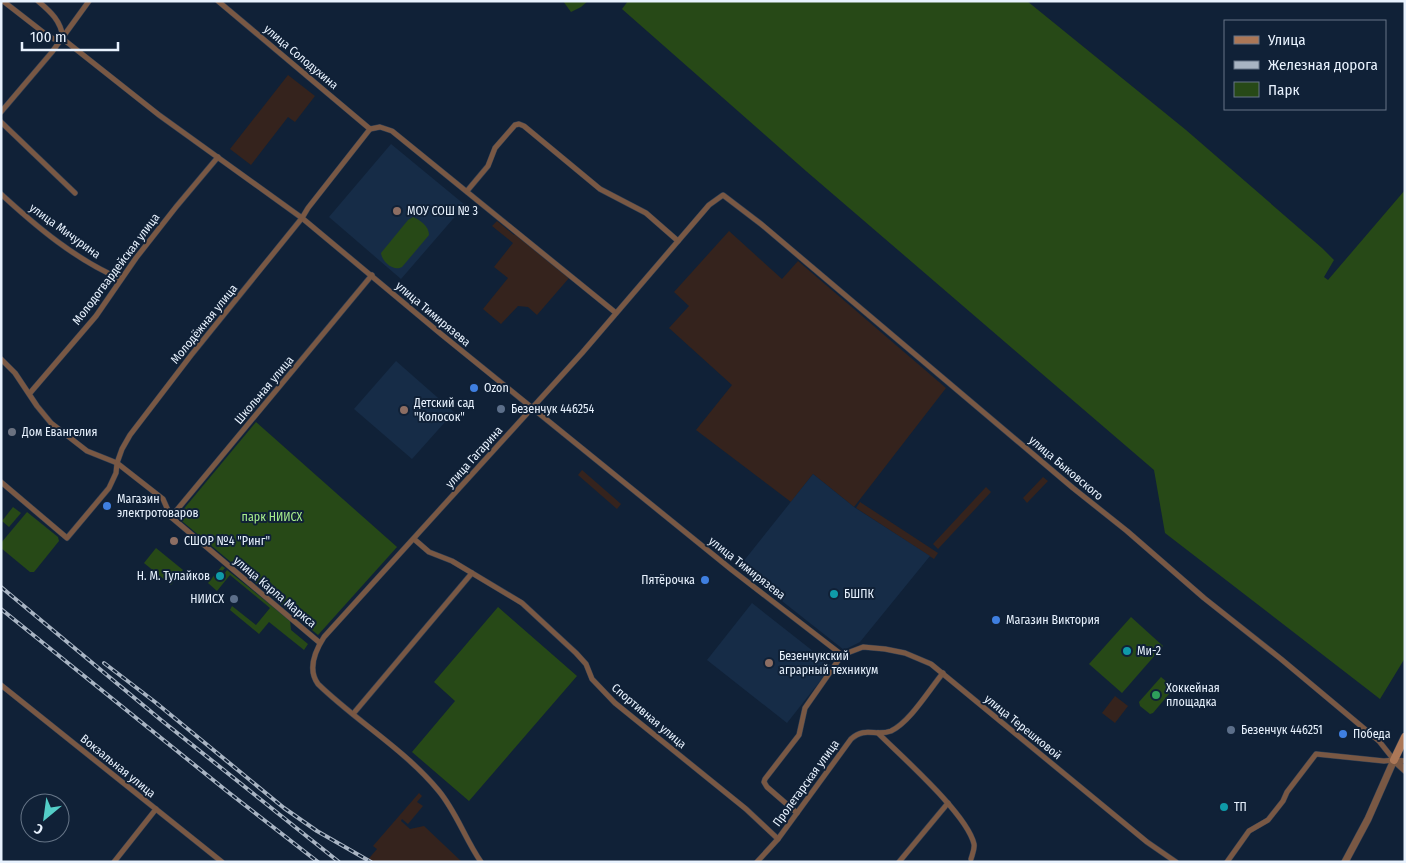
<svg xmlns="http://www.w3.org/2000/svg" width="1406" height="863" viewBox="0 0 1406 863" font-family="'Fira Sans Condensed',sans-serif">
<rect width="100%" height="100%" fill="#102137"/>
<g fill="#35231d">
<polygon points="288,75 315,96 295,122 288,117 251,165 230,149"/>
<polygon points="497,221 514,235 516,233 569,278 537,315 528,307 518,306 501,324 483,309 508,278 494,267 513,243 492,226"/>
<polygon points="729,231 782,279 798,261 946,388 854,507 813,474 791,502 696,430 732,385 669,328 689,306 674,292"/>
<polygon points="582,470 621,504 617,509 578,475"/>
<polygon points="1043,477 1048,481 1027,503 1023,498"/>
<polygon points="986,487 991,492 938,549 933,544"/>
<polygon points="860,502 938,553 934,559 856,508"/>
<polygon points="1115,696 1128,706 1115,723 1102,713"/>
<polygon points="419,793 422,796 417,802 423,806 408,824 402,819 401,821 410,829 424,826 462,862 366,862 377,849 373,846"/>
</g>
<g fill="#162c47">
<polygon points="391,144 465,205 401,279 329,217"/>
<polygon points="396,361 454,412 412,459 354,409"/>
<polygon points="813,474 854,507 930,556 860,642 844,650 739,567"/>
<polygon points="752,603 832,666 787,723 707,660"/>
</g>
<g fill="#274917">
<polygon points="563,1 588,1 581,7 571,12"/>
<polygon points="628,1 1027,1 1186,130 1322,248 1334,260 1324,277 1328,280 1405,190 1405,658 1380,699 1165,533 1154,470 806,171 622,9"/>
<path d="M413,217C420,220 429,226 429,235L402,267C394,272 382,262 381,253L408,220Z"/>
<polygon points="256,422 397,547 318,635 177,517"/>
<polygon points="13,507 21,513 9,527 2,521"/>
<polygon points="27,512 58,537 59,541 34,572 30,572 1,548 1,543"/>
<polygon points="156,548 183,570 171,585 144,563"/>
<polygon points="222,566 225,568 218,576 221,578 227,570 290,620 291,630 308,644 304,650 269,622 259,634 230,610 232,606 256,625 270,608 230,575 217,591 208,583"/>
<polygon points="498,607 577,676 469,801 412,752 455,701 434,682"/>
<polygon points="1131,617 1163,646 1122,693 1089,664"/>
<polygon points="1161,677 1174,688 1153,713 1150,714 1140,706 1139,702"/>
</g>
<g fill="none" stroke-linecap="round" stroke-linejoin="round">
<defs>
<g id="minor">
<polyline points="3,1 48,36 54,39 63,39 159,115 302,218 441,334 732,570 842,655"/>
<path d="M38,1C51,12 61,21 63,38"/>
<polyline points="218,1 370,129"/>
<polyline points="1,112 52,52 89,1"/>
<polyline points="1,122 75,193"/>
<polyline points="370,129 380,127 392,131 616,313"/>
<polyline points="467,191 488,166 495,148 515,125 519,124 524,126 600,189 646,213 678,241"/>
<path d="M1,194C37,227 76,260 121,279"/>
<polyline points="1,359 15,373 37,406 51,423 87,451 117,463 163,499 171,517 320,643"/>
<polyline points="30,393 96,316 136,258 176,207 218,157"/>
<polyline points="1,482 67,538 109,488 116,473 117,463 122,449 130,435 192,354 302,218 308,208 370,129"/>
<polyline points="171,517 372,275"/>
<polyline points="414,539 429,552 452,561 522,603 576,653 586,664 592,679 615,703 746,809 778,839"/>
<polyline points="1,685 222,862"/>
<polyline points="353,714 472,573"/>
<path d="M878,733C902,757 967,814 974,844C975,849 972,855 971,859"/>
<polyline points="797,813 767,787 764,782 765,779 799,735 805,708 842,655 863,647 885,649 905,653 931,664 1147,842 1176,862"/>
<polyline points="114,862 156,809"/>
<path d="M481,862C465,839 456,811 438,790C404,749 356,721 318,684C307,669 315,651 324,637L582,353L709,205L723,195L761,224L1073,488L1127,531L1204,598L1281,659L1379,741L1394,760"/>
<path d="M757,862L778,839L851,739C865,726 876,737 891,731C910,722 929,690 943,673"/>
<polyline points="899,862 948,803"/>
<polyline points="1227,862 1249,831 1268,820 1283,801 1287,792 1316,754 1384,761 1394,760 1405,761"/>
</g>
<polyline id="tertiary" points="1345,862 1368,819 1394,760 1405,770"/>
<polyline id="secondary" points="1394,760 1405,737"/>
</defs>
<use href="#minor" stroke="#2e3e53" stroke-width="6"/>
<use href="#tertiary" stroke="#2e3e53" stroke-width="8"/>
<use href="#secondary" stroke="#2e3e53" stroke-width="9"/>
<use href="#minor" stroke="#795844" stroke-width="5"/>
<use href="#tertiary" stroke="#795844" stroke-width="7"/>
<use href="#secondary" stroke="#ab7757" stroke-width="8"/>
<defs>
<g id="rail">
<polyline points="1,587 161,720 339,862"/>
<polyline points="1,609 228,792 318,862"/>
<polyline points="104,663 155,702 284,808 317,831 371,862"/>
</g>
</defs>
<use href="#rail" stroke="#a8b4c3" stroke-width="4"/>
<use href="#rail" stroke="#102137" stroke-width="2" stroke-dasharray="5.5" stroke-linecap="butt"/>
</g>
<g fill="#8d6e63" stroke="#102137" stroke-width="2">
<circle cx="397" cy="211" r="5"/>
<circle cx="404" cy="410" r="5"/>
<circle cx="174" cy="541" r="5"/>
<circle cx="769" cy="663" r="5"/>
</g>
<g fill="#3f7fe0" stroke="#102137" stroke-width="2">
<circle cx="474" cy="388" r="5"/>
<circle cx="107" cy="506" r="5"/>
<circle cx="705" cy="580" r="5"/>
<circle cx="996" cy="620" r="5"/>
<circle cx="1343" cy="734" r="5"/>
</g>
<g fill="#5c6f8a" stroke="#102137" stroke-width="2">
<circle cx="501" cy="409" r="5"/>
<circle cx="234" cy="599" r="5"/>
<circle cx="1231" cy="730" r="5"/>
</g>
<circle fill="#6b7280" stroke="#102137" stroke-width="2" cx="12" cy="432" r="5"/>
<g fill="#0f9aa8" stroke="#102137" stroke-width="2">
<circle cx="220" cy="576" r="5"/>
<circle cx="834" cy="594" r="5"/>
<circle cx="1127" cy="651" r="5"/>
<circle cx="1224" cy="807" r="5"/>
</g>
<circle fill="#2e9e5b" stroke="#102137" stroke-width="2" cx="1156" cy="695" r="5"/>
<g text-anchor="middle" stroke-width="4" stroke-linejoin="round" paint-order="stroke">
<g font-size="12" fill="#e8f2fe" stroke="#102137">
<text transform="translate(301 57) rotate(40)" y="4">улица Солодухина</text>
<text transform="translate(65 231) rotate(36)" y="4">улица Мичурина</text>
<text transform="translate(116 269) rotate(-53)" y="4">Молодогвардейская улица</text>
<text transform="translate(433 314) rotate(40)" y="4">улица Тимирязева</text>
<text transform="translate(204 324) rotate(-51)" y="4">Молодёжная улица</text>
<text transform="translate(264 390) rotate(-50)" y="4">Школьная улица</text>
<text transform="translate(474 457) rotate(-48)" y="4">улица Гагарина</text>
<text transform="translate(1066 468) rotate(40)" y="4">улица Быковского</text>
<text transform="translate(747 568) rotate(38)" y="4">улица Тимирязева</text>
<text transform="translate(275 592) rotate(40)" y="4">улица Карла Маркса</text>
<text transform="translate(649 716) rotate(40)" y="4">Спортивная улица</text>
<text transform="translate(1023 727) rotate(39)" y="4">улица Терешковой</text>
<text transform="translate(118 766) rotate(39)" y="4">Вокзальная улица</text>
<text transform="translate(806 783) rotate(-54)" y="4">Пролетарская улица</text>
</g>
<g font-size="12" fill="#e8f2fe" stroke="#102137" text-anchor="start">
<text x="407" y="215">МОУ СОШ № 3</text>
<text x="484" y="392">Ozon</text>
<text x="414" y="407">Детский сад<tspan x="414" dy="14">"Колосок"</tspan></text>
<text x="511" y="413">Безенчук 446254</text>
<text x="22" y="436">Дом Евангелия</text>
<text x="117" y="503">Магазин<tspan x="117" dy="14">электротоваров</tspan></text>
<text x="184" y="545">СШОР №4 "Ринг"</text>
<text x="210" y="580" text-anchor="end">Н. М. Тулайков</text>
<text x="695" y="584" text-anchor="end">Пятёрочка</text>
<text x="844" y="598">БШПК</text>
<text x="224" y="603" text-anchor="end">НИИСХ</text>
<text x="1006" y="624">Магазин Виктория</text>
<text x="1137" y="655">Ми-2</text>
<text x="779" y="660">Безенчукский<tspan x="779" dy="14">аграрный техникум</tspan></text>
<text x="1166" y="692">Хоккейная<tspan x="1166" dy="14">площадка</tspan></text>
<text x="1241" y="734">Безенчук 446251</text>
<text x="1353" y="738">Победа</text>
<text x="1234" y="811">ТП</text>
</g>
<g font-size="12" fill="#a8ee8c" stroke="#102137">
<text x="272" y="521">парк НИИСХ</text>
</g>
</g>
<rect width="1406" height="863" fill="none" stroke="#e8f2fe" stroke-width="5"/>
<rect x="1224" y="20" width="162" height="90" fill="#102137" stroke="#667587"/>
<rect x="1234" y="36" width="25" height="8" fill="#ab7757" stroke="#667587"/>
<text x="1268" y="45" font-size="15" fill="#e8f2fe">Улица</text>
<rect x="1234" y="61" width="25" height="8" fill="#a8b4c3" stroke="#667587"/>
<text x="1268" y="70" font-size="15" fill="#e8f2fe">Железная дорога</text>
<rect x="1234" y="82" width="25" height="15" fill="#274917" stroke="#667587"/>
<text x="1268" y="95" font-size="15" fill="#e8f2fe">Парк</text>
<g transform="translate(45 818) rotate(209)"><circle r="24" fill="#102137" stroke="#667587"/>
<path d="M0-4L9 19L0 12L-9 19Z" fill="#54cdc7"/>
<text y="-8" font-size="14" font-weight="bold" text-anchor="middle" fill="#e8f2fe">С</text>
</g>
<path d="M22 42v8h96v-8" fill="none" stroke="#e8f2fe" stroke-width="2.5"/>
<text x="30" y="42" font-size="15" fill="#e8f2fe" stroke="#102137" stroke-width="4" paint-order="stroke">100 m</text>
</svg>
